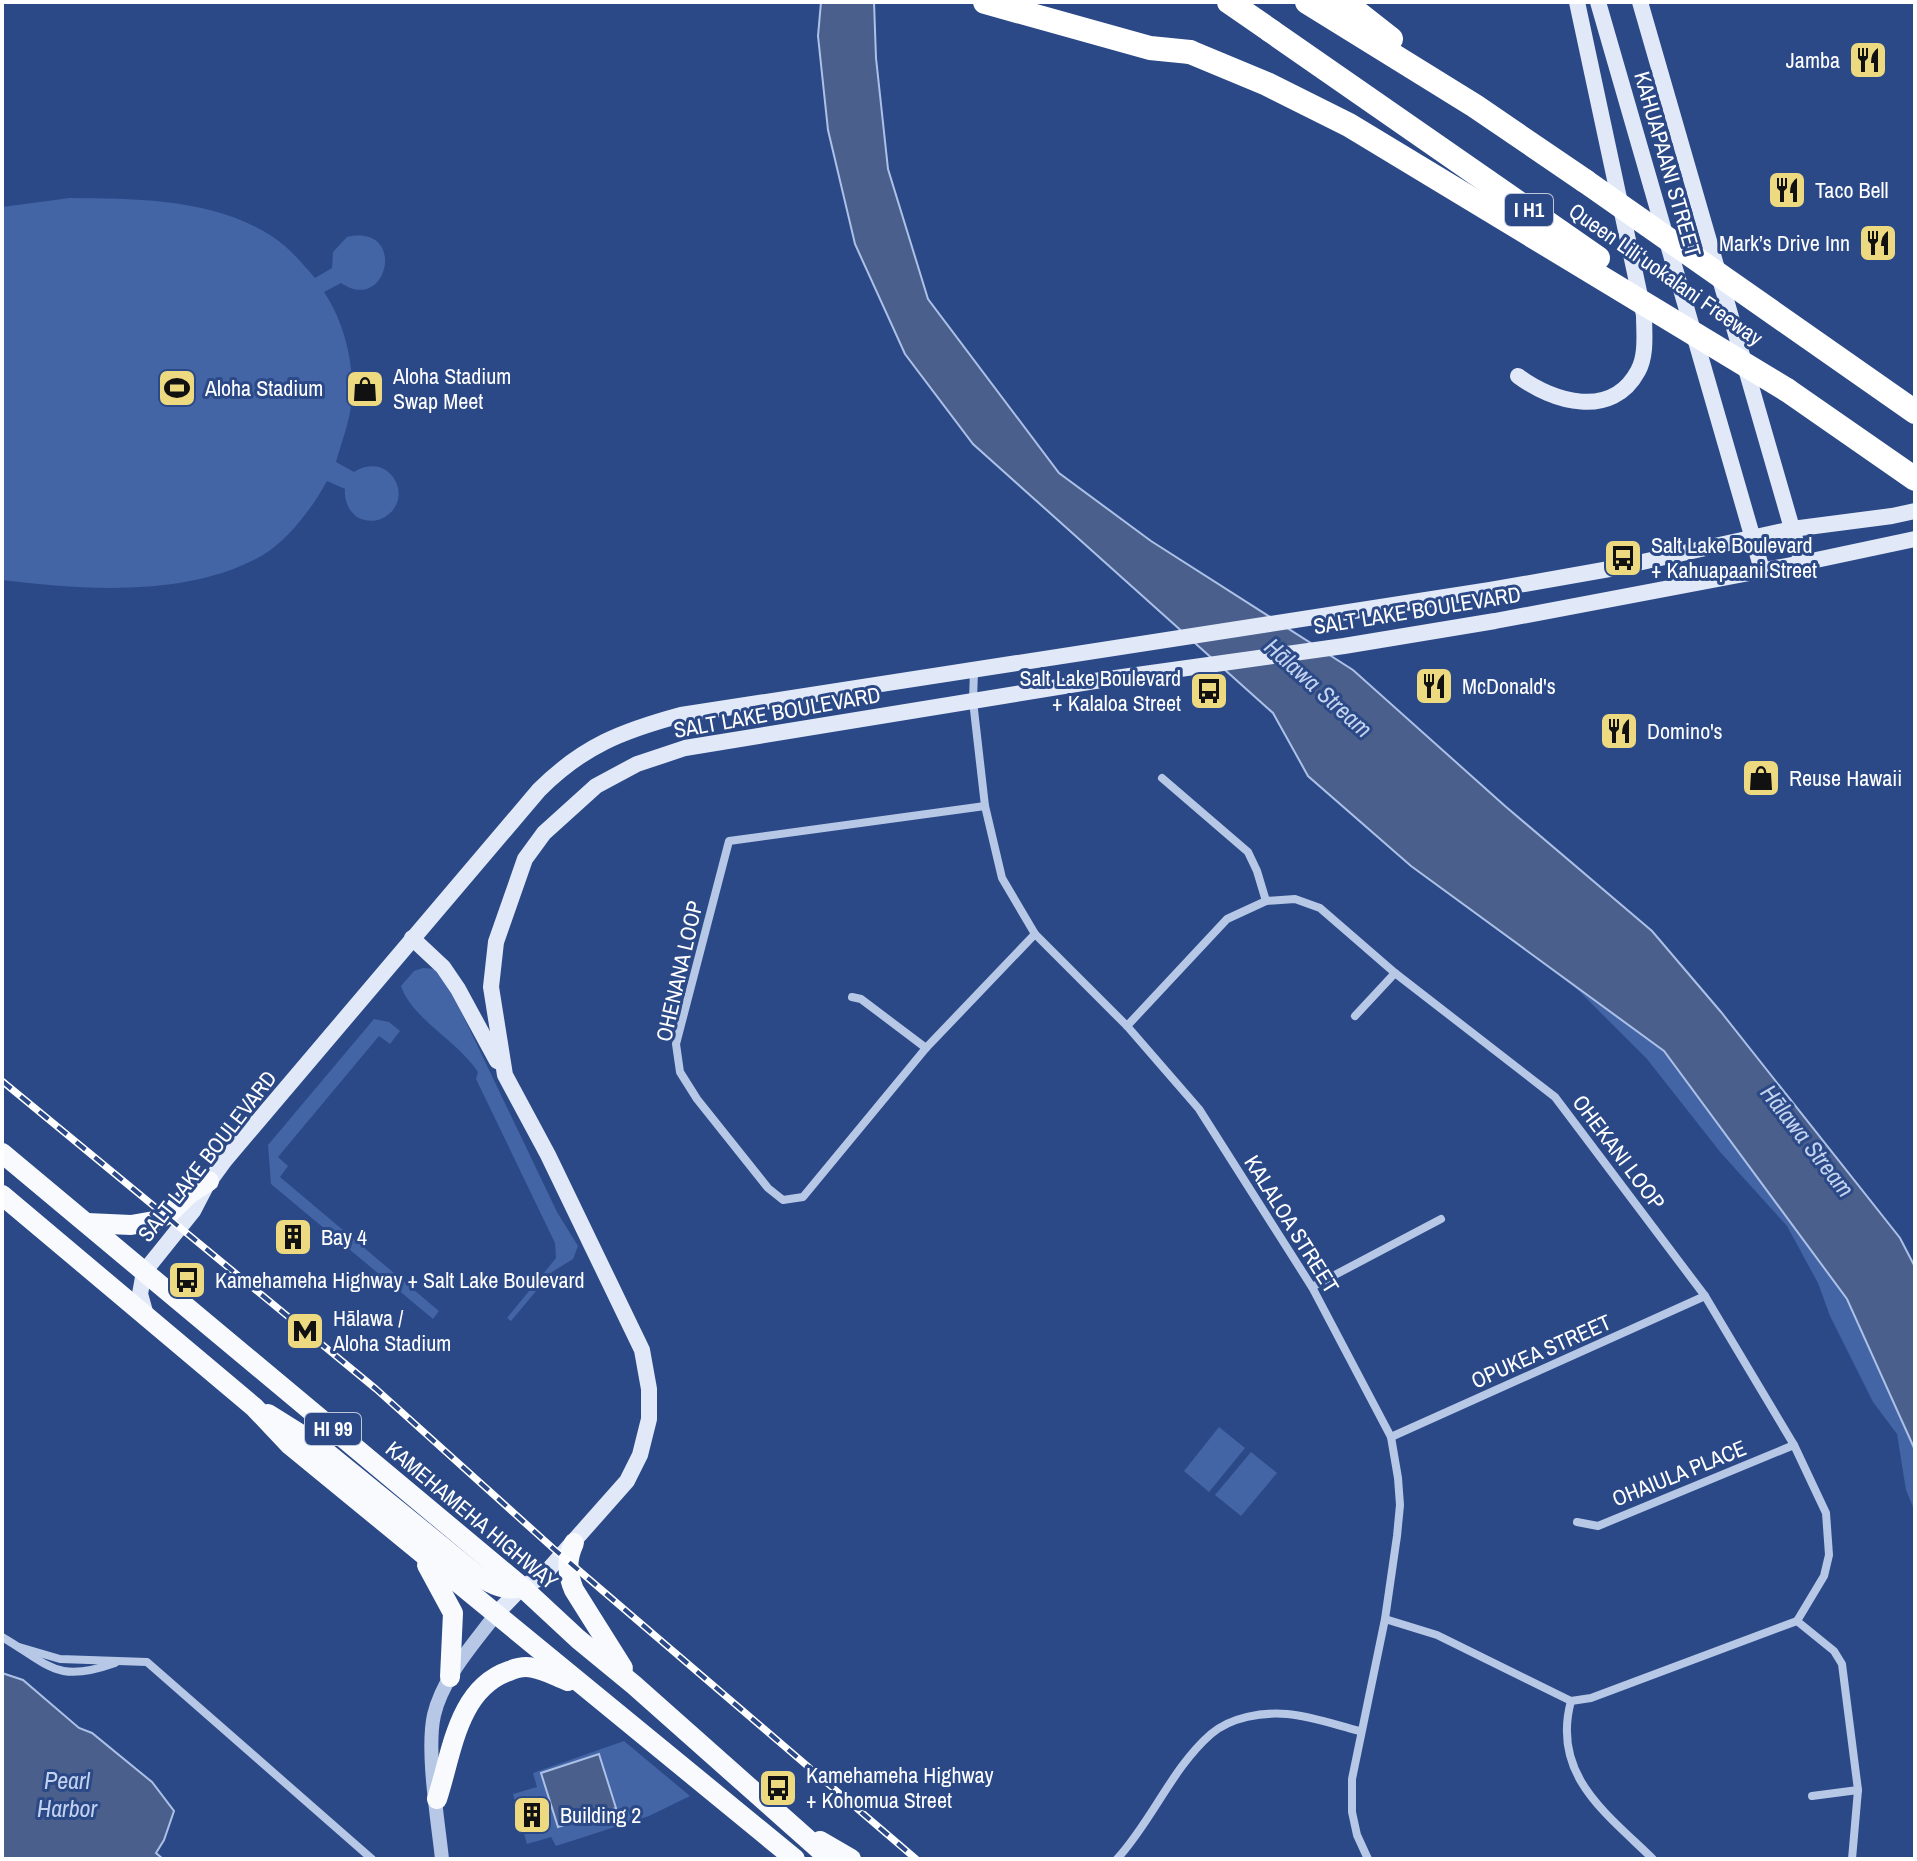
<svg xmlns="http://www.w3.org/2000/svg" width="1917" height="1861" viewBox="0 0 1917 1861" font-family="'Archivo Narrow',sans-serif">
<rect width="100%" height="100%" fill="#2b4987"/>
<g fill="#4364a5">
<path d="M70,198C137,199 211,198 270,235C288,246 301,262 315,278L332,268L333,252L347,237C408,223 388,315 341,283L324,292C345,323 356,369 351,407C348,426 341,444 336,462L354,472C391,449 418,502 381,519C374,522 363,521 357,517C348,510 344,500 345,489L327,481C313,507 289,539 263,555C189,598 84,590 2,580V207Z"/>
<polygon points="1449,894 1509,903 1753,1121 1915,1411 1915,1512 1906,1490 1897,1434 1873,1402 1830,1316 1818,1283 1787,1226 1721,1153 1647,1059 1578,990"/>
<path d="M423,968L436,969L447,982L557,1212L578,1246L573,1259L552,1272L511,1321L507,1318L556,1258L555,1243L476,1079L478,1072C458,1041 412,1019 401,986L414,971Z"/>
<polygon points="374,1019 389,1022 400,1031 390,1044 379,1036 278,1157 288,1166 280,1177 439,1311 433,1319 271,1184 268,1145"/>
<polygon points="1219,1427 1245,1448 1209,1492 1184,1471"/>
<polygon points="1251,1452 1277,1473 1241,1516 1215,1495"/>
<polygon points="624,1741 690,1796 649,1816 556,1846 551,1837 527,1844 513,1794 537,1787 533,1773"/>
</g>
<g fill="#4a5f8b" stroke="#acc1e7" stroke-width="2">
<polygon points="821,2 874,2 876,58 888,169 928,299 1059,473 1151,541 1353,670 1505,806 1652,931 1721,1012 1900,1238 1915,1267 1915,1450 1847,1299 1664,1051 1411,866 1308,776 1273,713 973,444 905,354 855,244 828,130 818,36"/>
<polygon points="2,1673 23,1680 79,1728 92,1733 152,1782 174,1811 164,1840 156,1853 163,1859 2,1859"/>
<polygon points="599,1754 616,1808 558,1827 541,1773"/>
</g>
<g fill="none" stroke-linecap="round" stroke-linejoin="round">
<g stroke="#b7c8e7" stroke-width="8">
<polyline points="974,670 973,701 985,806 1002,878 1035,934 1127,1026 1199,1109 1312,1287 1391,1437 1398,1478 1400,1505 1397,1536 1385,1619 1352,1779 1352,1812 1357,1835 1368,1859"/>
<polyline points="1162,778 1248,852 1257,871 1266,901"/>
<polyline points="985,806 729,841 676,1044 680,1072 697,1099 768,1188 783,1200 803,1197 926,1048 1035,934"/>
<polyline points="852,997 861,999 926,1048"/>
<polyline points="1355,1016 1395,973"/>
<polyline points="1127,1026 1227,919 1266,901 1295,899 1320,908 1395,973 1555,1097 1705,1296 1794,1445 1826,1513 1829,1555 1824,1576 1797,1621 1834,1651 1842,1664 1858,1790 1852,1859"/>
<polyline points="1312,1287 1441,1219"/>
<polyline points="1391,1437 1705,1296"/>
<polyline points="1577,1522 1598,1526 1794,1445"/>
<polyline points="1385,1619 1437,1635 1571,1701 1591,1698 1797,1621"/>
<path d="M2,1637C50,1665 56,1684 115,1663"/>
<polyline points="19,1647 60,1659 147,1662 372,1859"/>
<path d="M1571,1701C1551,1775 1606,1813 1653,1859"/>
<polyline points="1812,1796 1858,1790"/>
<path d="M1117,1859C1152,1821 1172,1768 1211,1734C1231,1717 1262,1712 1287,1714C1311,1716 1336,1725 1360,1731"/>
</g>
<path stroke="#b7c8e7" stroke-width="14" d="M442,1859C438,1821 426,1751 434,1715C443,1677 473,1645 496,1614"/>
<g stroke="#e1e8f7" stroke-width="16">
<polyline points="1598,2 1762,570"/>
<polyline points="1640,2 1802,563"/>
<path d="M1518,376C1553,402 1612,420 1638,371C1647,355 1644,332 1644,315L1577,2"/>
<polyline points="412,938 443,967 458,989 497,1061"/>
<path d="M147,1319L140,1294L144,1272L193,1211L206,1186L225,1160L539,790C583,746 622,731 681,715L1490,590L1615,568L1792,529L1892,516L1915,511"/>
<polyline points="496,1614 522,1587 542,1577 627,1481 640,1455 649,1419 649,1389 642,1350 548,1155 505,1075 491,987 496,942 525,859 544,833 596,786 637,764 685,748 1101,680 1344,646 1495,621 1802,563 1915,539"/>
</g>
<g stroke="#f9fafe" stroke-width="20">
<polyline points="2,1153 522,1587 578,1639 634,1685 830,1859"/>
<polyline points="2,1195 254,1407 290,1445 795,1859"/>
<polyline points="87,1223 131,1225 154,1221 170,1213 188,1195 209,1181"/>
<path d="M268,1414L316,1444L477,1575C491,1584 506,1592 522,1587"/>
<path d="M574,1543C566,1560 567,1573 574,1590L623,1668"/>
<polyline points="427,1565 453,1613 450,1677"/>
<path d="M437,1799C452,1754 457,1689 509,1671C516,1668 526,1666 533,1668C545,1670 557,1677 568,1681"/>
<polyline points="820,1841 851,1859"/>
</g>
<g stroke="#fff" stroke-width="24">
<polyline points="985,2 1150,48 1190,52"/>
<polyline points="1229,2 1271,31"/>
<polyline points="1307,2 1475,106 1585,181"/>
<polyline points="1344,2 1391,39"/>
<polyline points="1787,390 1915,479"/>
</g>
<defs>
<polyline id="rail" points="2,1081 376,1389 555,1550 916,1859"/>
</defs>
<use href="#rail" stroke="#fff" stroke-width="7"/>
<use href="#rail" stroke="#2b4987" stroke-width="4" stroke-dasharray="12" stroke-linecap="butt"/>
<g stroke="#fff" stroke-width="24">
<polyline points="1271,31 1598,258"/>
<polyline points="1190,52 1267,84 1349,125 1787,390"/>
<polyline points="1585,181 1915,412"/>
</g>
</g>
<defs>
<symbol id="restaurant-square" viewBox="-11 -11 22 22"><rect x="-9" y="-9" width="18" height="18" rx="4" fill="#edda80" stroke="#2b4987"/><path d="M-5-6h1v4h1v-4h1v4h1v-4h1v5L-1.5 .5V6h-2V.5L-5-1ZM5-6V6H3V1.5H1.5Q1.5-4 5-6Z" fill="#111"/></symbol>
<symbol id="stadium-square" viewBox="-11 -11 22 22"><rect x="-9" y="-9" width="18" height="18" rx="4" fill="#edda80" stroke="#2b4987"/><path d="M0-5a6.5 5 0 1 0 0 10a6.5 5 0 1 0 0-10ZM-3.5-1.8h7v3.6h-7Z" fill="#111"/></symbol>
<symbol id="shop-square" viewBox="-11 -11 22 22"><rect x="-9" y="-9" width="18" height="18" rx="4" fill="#edda80" stroke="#2b4987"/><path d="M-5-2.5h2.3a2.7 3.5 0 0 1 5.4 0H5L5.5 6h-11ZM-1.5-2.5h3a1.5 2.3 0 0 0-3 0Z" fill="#111"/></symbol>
<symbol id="bus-square" viewBox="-11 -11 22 22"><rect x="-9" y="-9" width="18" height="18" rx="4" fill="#edda80" stroke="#2b4987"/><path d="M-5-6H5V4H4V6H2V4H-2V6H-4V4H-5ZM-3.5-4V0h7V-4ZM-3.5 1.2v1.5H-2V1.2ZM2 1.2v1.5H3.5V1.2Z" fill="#111"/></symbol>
<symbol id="building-square" viewBox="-11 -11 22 22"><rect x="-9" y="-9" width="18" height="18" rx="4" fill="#edda80" stroke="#2b4987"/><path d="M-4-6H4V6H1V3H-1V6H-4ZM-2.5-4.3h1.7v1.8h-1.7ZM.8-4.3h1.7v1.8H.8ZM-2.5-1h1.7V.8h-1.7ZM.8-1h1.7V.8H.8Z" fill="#111"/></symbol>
<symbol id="metro-square" viewBox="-11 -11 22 22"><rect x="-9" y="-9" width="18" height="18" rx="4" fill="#edda80" stroke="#2b4987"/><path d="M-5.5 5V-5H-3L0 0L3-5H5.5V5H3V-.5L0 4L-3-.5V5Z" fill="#111"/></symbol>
</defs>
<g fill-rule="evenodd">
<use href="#restaurant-square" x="1846" y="38" width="44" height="44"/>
<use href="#restaurant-square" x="1765" y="168" width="44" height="44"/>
<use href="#restaurant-square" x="1856" y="221" width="44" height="44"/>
<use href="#stadium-square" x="155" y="366" width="44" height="44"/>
<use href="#shop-square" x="343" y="367" width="44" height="44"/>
<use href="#bus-square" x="1601" y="536" width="44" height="44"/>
<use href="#restaurant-square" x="1412" y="664" width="44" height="44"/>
<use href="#bus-square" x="1187" y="669" width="44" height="44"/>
<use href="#restaurant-square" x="1597" y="709" width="44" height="44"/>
<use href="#shop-square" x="1739" y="756" width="44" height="44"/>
<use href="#building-square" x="271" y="1215" width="44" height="44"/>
<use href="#bus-square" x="165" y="1258" width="44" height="44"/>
<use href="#metro-square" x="283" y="1309" width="44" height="44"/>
<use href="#bus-square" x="756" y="1766" width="44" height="44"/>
<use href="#building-square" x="510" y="1793" width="44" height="44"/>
</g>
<g text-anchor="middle" stroke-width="6" stroke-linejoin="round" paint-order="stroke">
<g fill="#2b4987" stroke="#bfc8db" stroke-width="2">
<rect x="1505" y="194" width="48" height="32" rx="6"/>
<rect x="305" y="1413" width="56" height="32" rx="6"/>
</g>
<g font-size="20" font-weight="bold" fill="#fff">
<text x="1529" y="217">I H1</text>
<text x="333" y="1436">HI 99</text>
</g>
<g font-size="22" fill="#fff" stroke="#2b4987" text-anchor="start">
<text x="1840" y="68" text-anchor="end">Jamba</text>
<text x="1815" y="198">Taco Bell</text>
<text x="1850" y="251" text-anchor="end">Mark’s Drive Inn</text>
<text x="393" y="384">Aloha Stadium<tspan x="393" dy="25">Swap Meet</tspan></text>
<text x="205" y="396">Aloha Stadium</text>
<text x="1651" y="553">Salt Lake Boulevard<tspan x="1651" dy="25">+ Kahuapaani Street</tspan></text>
<text x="1181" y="686" text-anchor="end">Salt Lake Boulevard<tspan x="1181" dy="25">+ Kalaloa Street</tspan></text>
<text x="1462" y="694">McDonald's</text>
<text x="1647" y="739">Domino's</text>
<text x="1789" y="786">Reuse Hawaii</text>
<text x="321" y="1245">Bay 4</text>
<text x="215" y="1288">Kamehameha Highway + Salt Lake Boulevard</text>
<text x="333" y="1326">Hālawa /<tspan x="333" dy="25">Aloha Stadium</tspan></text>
<text x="806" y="1783">Kamehameha Highway<tspan x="806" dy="25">+ Kohomua Street</tspan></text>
<text x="560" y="1823">Building 2</text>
</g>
<g font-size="22" fill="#fff" stroke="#2b4987">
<text transform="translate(1668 164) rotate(74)" y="8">KAHUAPAANI STREET</text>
<text transform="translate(1666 274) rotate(35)" y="8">Queen Liliʻuokalani Freeway</text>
<text transform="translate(1417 610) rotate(-9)" y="8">SALT LAKE BOULEVARD</text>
<text transform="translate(777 712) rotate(-10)" y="8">SALT LAKE BOULEVARD</text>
<text transform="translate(679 971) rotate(-77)" y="8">OHENANA LOOP</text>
<text transform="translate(1619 1152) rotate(53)" y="8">OHEKANI LOOP</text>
<text transform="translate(207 1156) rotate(-52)" y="8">SALT LAKE BOULEVARD</text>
<text transform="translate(1292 1224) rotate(58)" y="8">KALALOA STREET</text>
<text transform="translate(1541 1351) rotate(-24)" y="8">OPUKEA STREET</text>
<text transform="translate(1679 1473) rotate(-22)" y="8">OHAIULA PLACE</text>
<text transform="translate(472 1515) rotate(40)" y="8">KAMEHAMEHA HIGHWAY</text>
</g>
<g font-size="24" font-style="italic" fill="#c3d2ef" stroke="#2b4987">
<text transform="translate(1318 688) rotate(42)" y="8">Hālawa Stream</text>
<text transform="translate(1807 1141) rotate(52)" y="8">Hālawa Stream</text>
<text x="67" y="1789">Pearl<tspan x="67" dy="28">Harbor</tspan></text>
</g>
</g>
<rect width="1917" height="1861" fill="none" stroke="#ffffff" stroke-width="8"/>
</svg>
